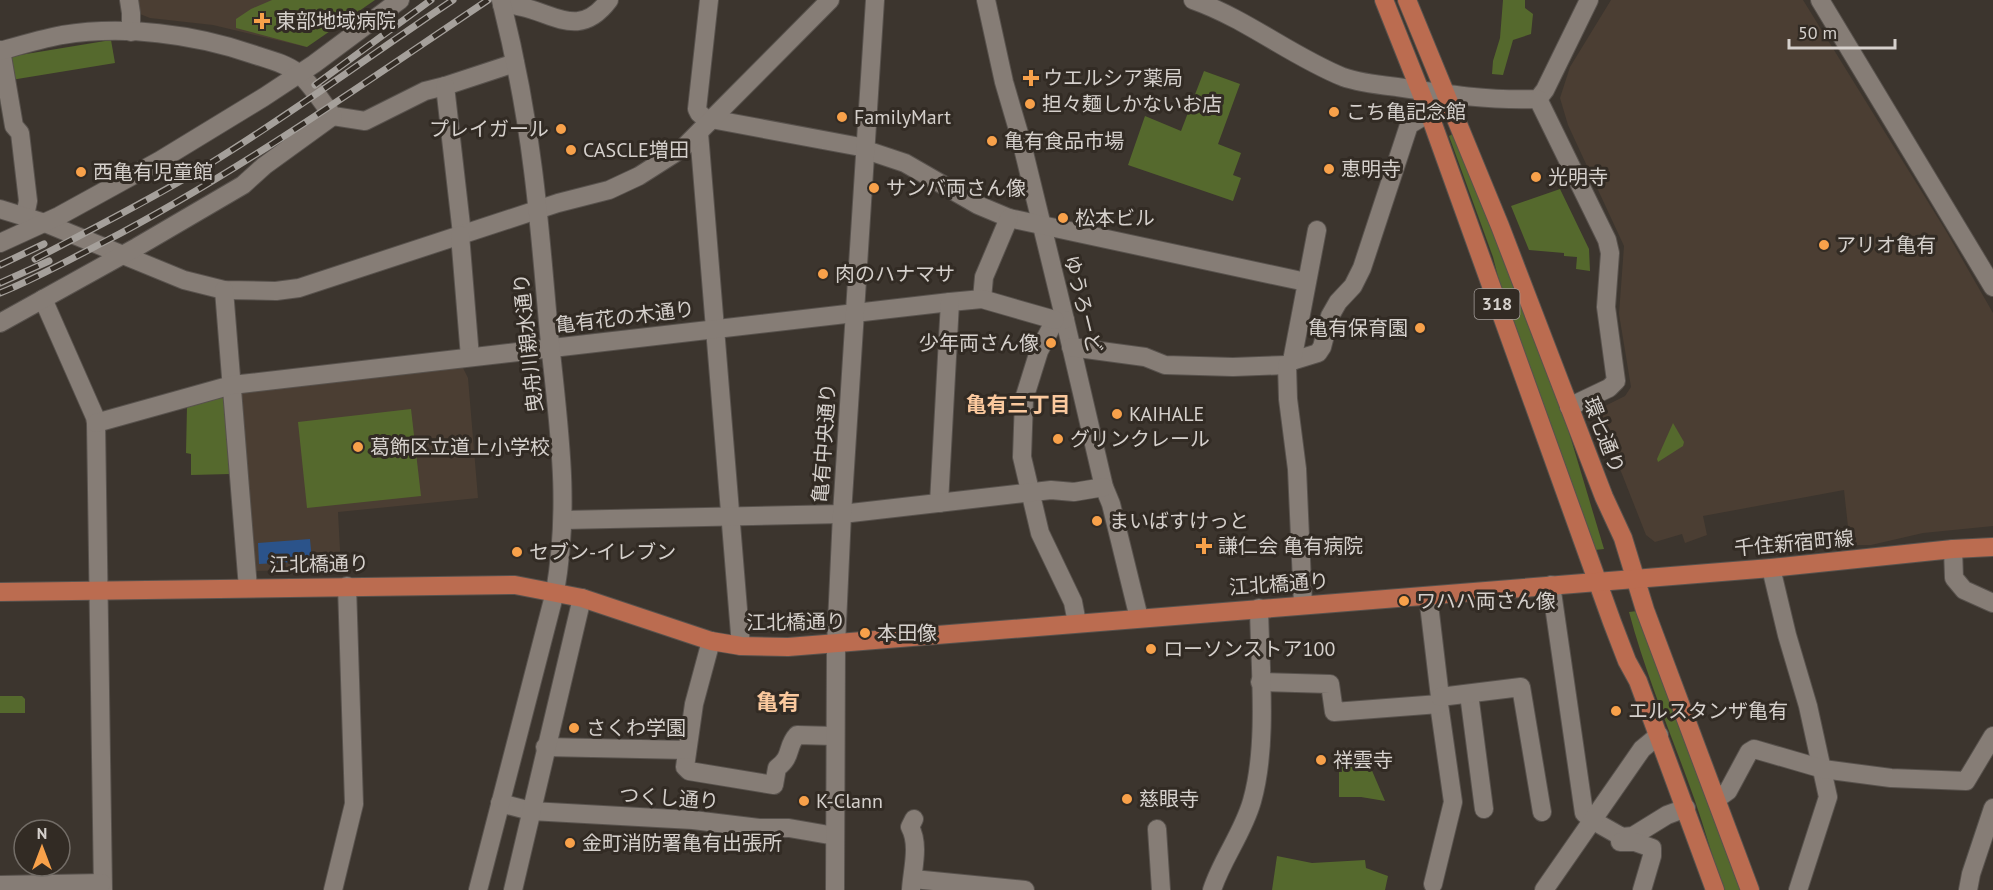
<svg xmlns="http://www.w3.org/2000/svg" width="1993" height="890" viewBox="0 0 1993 890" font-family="'PT Sans','Noto Sans JP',sans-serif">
<rect width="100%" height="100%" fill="#3c352e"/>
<g fill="#4b3e33">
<polygon points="137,0 374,0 306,47 213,25 150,18 140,14"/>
<polygon points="1611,0 1803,0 1946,231 1993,313 1993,526 1923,533 1871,545 1850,545 1844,490 1703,516 1707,535 1685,543 1682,534 1655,542 1646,535 1622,474 1597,419 1601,408 1625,396 1631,387 1619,314 1624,246 1568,125 1560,98 1570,67"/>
<polygon points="462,366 468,378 478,498 338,512 341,569 252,571 239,397 244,389"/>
</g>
<g fill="#55692d">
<polygon points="272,0 375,0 307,47 236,28 236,19 251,9"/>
<polygon points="1503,0 1525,0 1525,8 1533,14 1531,34 1513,40 1503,75 1492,74 1493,61 1500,38"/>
<polygon points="111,40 115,63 11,80 8,57"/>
<polygon points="1204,71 1240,84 1218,144 1241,153 1233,175 1241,178 1233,201 1128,165 1145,116 1181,131"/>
<polygon points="1453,134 1490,220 1565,419 1604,549 1595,550 1508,316 1493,257 1449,136"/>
<polygon points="1560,189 1589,249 1590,271 1576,269 1577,257 1564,256 1564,253 1529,250 1511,206"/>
<polygon points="223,395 227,400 230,474 191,475 191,454 186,453 187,406"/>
<polygon points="411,409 421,496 307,508 298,422"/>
<polygon points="1673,423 1684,442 1683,446 1658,462 1657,459"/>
<path d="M1637,611L1741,890H1724C1713,860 1705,829 1694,798C1672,736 1646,676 1629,612Z"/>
<polygon points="0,696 22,696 25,699 25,713 0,713"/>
<polygon points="1342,765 1370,766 1385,801 1361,797 1339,797 1339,772 1342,772"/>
<polygon points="1277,856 1312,863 1365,860 1366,868 1388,876 1385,890 1272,890"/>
</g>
<polygon fill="#2b538a" points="310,539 312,561 259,564 258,543"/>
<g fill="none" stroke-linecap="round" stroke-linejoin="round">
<defs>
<g id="minor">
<polyline points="129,0 131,13 131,32"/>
<polyline points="709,0 697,109 699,113 709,122"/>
<polyline points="986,0 1004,82 1021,140 1065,320 1104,487 1111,504 1139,618"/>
<path d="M1193,0C1247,19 1291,56 1343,77C1360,83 1380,85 1397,87C1444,94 1491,101 1538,99L1545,90L1589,0"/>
<polyline points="1820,0 1993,287"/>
<path d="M502,5C509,5 515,5 522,7C555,14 580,39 609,0"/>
<polyline points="1,50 14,126 20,133 28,201 25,216"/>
<path d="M0,51C21,45 41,39 62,35C124,25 194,34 252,54C267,59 285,63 298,73C310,82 323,104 333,116L365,121L425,91L445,86L515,63"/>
<polyline points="445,86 462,234"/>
<polyline points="1538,99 1607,240 1610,253 1606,307 1616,381 1609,388 1569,407"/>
<polyline points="711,119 866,148"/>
<polyline points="699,133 741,646"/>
<polyline points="866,150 905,163 978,205 1009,218 1306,282"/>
<polyline points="0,209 45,223 184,280 224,290 276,291 299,288 558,203 609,190 639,176 683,148 830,0"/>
<polyline points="460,235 470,357"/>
<polyline points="0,243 59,216 159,161 264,97 314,64 400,0"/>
<polyline points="224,290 248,588"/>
<polyline points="43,299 95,417 96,423 103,890"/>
<polyline points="982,299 984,277 1009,218"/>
<polyline points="1065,320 1055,320 1039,351 1024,399 1022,457 1040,533 1073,602 1077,623"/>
<polyline points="0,323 137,247 243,185 264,166 333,116"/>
<polyline points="1071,347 1145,357 1165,365 1233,367 1287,365"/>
<polyline points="1292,361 1318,353 1322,347 1330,316 1338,302 1353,286 1362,268 1409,125 1429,113"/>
<polyline points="96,423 232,385 950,302 982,299 1055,320"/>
<polyline points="939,503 950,302"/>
<polyline points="563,520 842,514 1051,490 1074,492 1104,487"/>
<polyline points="1953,549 1954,578 1964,590 1993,603"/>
<polyline points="1771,568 1787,635 1808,706 1828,797 1798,890"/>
<polyline points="1551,585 1584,813 1592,820 1622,837 1633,836 1667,815 1686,808"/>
<polyline points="1428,596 1440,697 1439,704 1453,802 1433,884"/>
<polyline points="1303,605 1297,469 1288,399 1287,365 1292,361 1317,230"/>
<path d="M711,641L694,704L685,767L689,771L774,785L777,768C793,756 786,747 797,735L835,736"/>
<polyline points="1260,682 1330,684 1334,712 1439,704"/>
<polyline points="1469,694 1484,809"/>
<polyline points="1440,697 1521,687 1542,812"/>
<polyline points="545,747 687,750"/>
<polyline points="1717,799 1728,791 1749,752 1754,749 1823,769 1891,778 1966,781 1993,736"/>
<polyline points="500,803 531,811 693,820 759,828 789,828 835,836"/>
<polyline points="1157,829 1161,890"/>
<polyline points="1620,842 1635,842 1652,848 1652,856 1642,890"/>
<polyline points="913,879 1025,890"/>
<polyline points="0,885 102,883"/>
<polyline points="333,890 354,804 347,586"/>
<path d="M478,890L555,592C571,500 558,424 549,333C544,279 540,224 533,170C526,113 515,56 501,0"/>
<polyline points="513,890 582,598"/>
<polyline points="835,890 836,645 842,514 875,0"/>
<path d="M911,890C912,871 920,845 910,827L914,819"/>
<path d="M1212,890C1222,859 1243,833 1252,801C1268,745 1260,667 1259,608"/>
<polyline points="1544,890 1642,749 1659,735"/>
<polyline points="1968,890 1971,874 1993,808"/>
</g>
<g id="major">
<polyline points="1384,0 1429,113 1612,622 1627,661 1638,681 1715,890"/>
<polyline points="1407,0 1500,226 1604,497 1623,538 1645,610 1750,890"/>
<polyline points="0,592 515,585 582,598 711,641 741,646 788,647 1771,568 1953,549 1993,547"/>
</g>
</defs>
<use href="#minor" stroke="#58524d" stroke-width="20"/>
<use href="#major" stroke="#58524d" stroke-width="20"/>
<use href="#minor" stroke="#867d76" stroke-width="18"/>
<use href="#major" stroke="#bb6c50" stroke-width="18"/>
<defs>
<g id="rail">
<polyline points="315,85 431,0"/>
<path d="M35,259C94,228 154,198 211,163C294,112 372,54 453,0"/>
<polyline points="0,265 44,244"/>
<polyline points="0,283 49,261"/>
<path d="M0,293C35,279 69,260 102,243C239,172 361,85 488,0"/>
</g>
</defs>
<use href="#rail" stroke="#a5a09b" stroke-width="7"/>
<use href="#rail" stroke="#322b24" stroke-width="4.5" stroke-dasharray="14" stroke-linecap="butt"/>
</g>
<g fill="#f8a14a" stroke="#322b24" stroke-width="2">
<path d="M259 12h6v6h6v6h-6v6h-6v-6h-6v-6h6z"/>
<path d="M1028 69h6v6h6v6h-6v6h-6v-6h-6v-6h6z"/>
<circle cx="1030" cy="104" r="6"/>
<circle cx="1334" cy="112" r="6"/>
<circle cx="842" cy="117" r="6"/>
<circle cx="561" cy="129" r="6"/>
<circle cx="992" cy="141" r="6"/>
<circle cx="571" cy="150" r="6"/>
<circle cx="1329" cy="169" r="6"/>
<circle cx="81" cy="172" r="6"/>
<circle cx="1536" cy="177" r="6"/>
<circle cx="874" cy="188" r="6"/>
<circle cx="1063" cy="218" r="6"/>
<circle cx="1824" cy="245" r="6"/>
<circle cx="823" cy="274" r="6"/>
<circle cx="1420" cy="328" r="6"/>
<circle cx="1051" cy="343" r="6"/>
<circle cx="1117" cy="414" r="6"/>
<circle cx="1058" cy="439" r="6"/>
<circle cx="358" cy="447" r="6"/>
<circle cx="1097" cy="521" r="6"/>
<path d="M1201 537h6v6h6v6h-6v6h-6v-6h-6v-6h6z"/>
<circle cx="517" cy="552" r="6"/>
<circle cx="1404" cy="601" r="6"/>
<circle cx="865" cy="633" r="6"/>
<circle cx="1151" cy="649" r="6"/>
<circle cx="1616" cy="711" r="6"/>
<circle cx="574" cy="728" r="6"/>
<circle cx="1321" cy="760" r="6"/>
<circle cx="1127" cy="799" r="6"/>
<circle cx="804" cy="801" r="6"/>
<circle cx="570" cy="843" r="6"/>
</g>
<g text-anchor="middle" stroke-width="6" stroke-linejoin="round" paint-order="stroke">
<rect fill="#322b24" stroke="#a49e9a" stroke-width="1.5" x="1474.5" y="289" width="45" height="30" rx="4.5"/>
<g font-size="18" font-weight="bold" fill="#d5d0cc">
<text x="1497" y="310">318</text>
</g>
<g font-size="20" fill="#d5d0cc" stroke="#322b24" text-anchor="start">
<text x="276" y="28">東部地域病院</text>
<text x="1043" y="85">ウエルシア薬局</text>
<text x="1042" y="111">担々麺しかないお店</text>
<text x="1346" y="119">こち亀記念館</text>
<text x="854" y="124">FamilyMart</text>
<text x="549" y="136" text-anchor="end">プレイガール</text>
<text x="1004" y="148">亀有食品市場</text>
<text x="583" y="157">CASCLE増田</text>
<text x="1341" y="176">恵明寺</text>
<text x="93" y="179">西亀有児童館</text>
<text x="1548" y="184">光明寺</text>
<text x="886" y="195">サンバ両さん像</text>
<text x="1075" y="225">松本ビル</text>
<text x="1836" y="252">アリオ亀有</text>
<text x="835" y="281">肉のハナマサ</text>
<text x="1408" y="335" text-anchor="end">亀有保育園</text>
<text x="1039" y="350" text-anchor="end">少年両さん像</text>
<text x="1129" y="421">KAIHALE</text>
<text x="1070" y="446">グリンクレール</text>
<text x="370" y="454">葛飾区立道上小学校</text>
<text x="1109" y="528">まいばすけっと</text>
<text x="1218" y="553">謙仁会 亀有病院</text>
<text x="529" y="559">セブン-イレブン</text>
<text x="1416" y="608">ワハハ両さん像</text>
<text x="877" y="640">本田像</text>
<text x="1163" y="656">ローソンストア100</text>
<text x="1628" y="718">エルスタンザ亀有</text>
<text x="586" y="735">さくわ学園</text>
<text x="1333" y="767">祥雲寺</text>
<text x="1139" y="806">慈眼寺</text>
<text x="816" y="808">K-Clann</text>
<text x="582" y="850">金町消防署亀有出張所</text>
</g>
<g font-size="20" fill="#d5d0cc" stroke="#322b24">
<text transform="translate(1083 304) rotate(76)" y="7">ゆうろーど</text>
<text transform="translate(625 317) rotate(-7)" y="7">亀有花の木通り</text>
<text transform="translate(528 343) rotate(-96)" y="7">曳舟川親水通り</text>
<text transform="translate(1604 435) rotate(69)" y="7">環七通り</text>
<text transform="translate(824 443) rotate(-86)" y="7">亀有中央通り</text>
<text transform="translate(1794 543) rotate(-5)" y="7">千住新宿町線</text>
<text transform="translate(319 564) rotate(-1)" y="7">江北橋通り</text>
<text transform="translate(1279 584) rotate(-4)" y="7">江北橋通り</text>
<text transform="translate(796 622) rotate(-1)" y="7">江北橋通り</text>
<text transform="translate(669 798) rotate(4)" y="7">つくし通り</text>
</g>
<g font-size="21" font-weight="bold" fill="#fbc99e" stroke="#322b24">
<text x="1018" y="412">亀有三丁目</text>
</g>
<g font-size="22" font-weight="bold" fill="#fbc99e" stroke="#322b24">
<text x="778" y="710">亀有</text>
</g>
</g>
<g transform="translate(42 848)"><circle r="28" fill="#322b24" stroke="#736d67" stroke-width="1.5"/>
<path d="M0-4.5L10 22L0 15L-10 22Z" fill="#f8a14a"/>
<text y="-9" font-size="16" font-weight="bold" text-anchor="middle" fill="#d5d0cc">N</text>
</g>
<path d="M1789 39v9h106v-9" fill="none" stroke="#d5d0cc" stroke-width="3"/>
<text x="1798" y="39" font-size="18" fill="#d5d0cc" stroke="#322b24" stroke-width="4.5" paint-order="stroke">50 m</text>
</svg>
